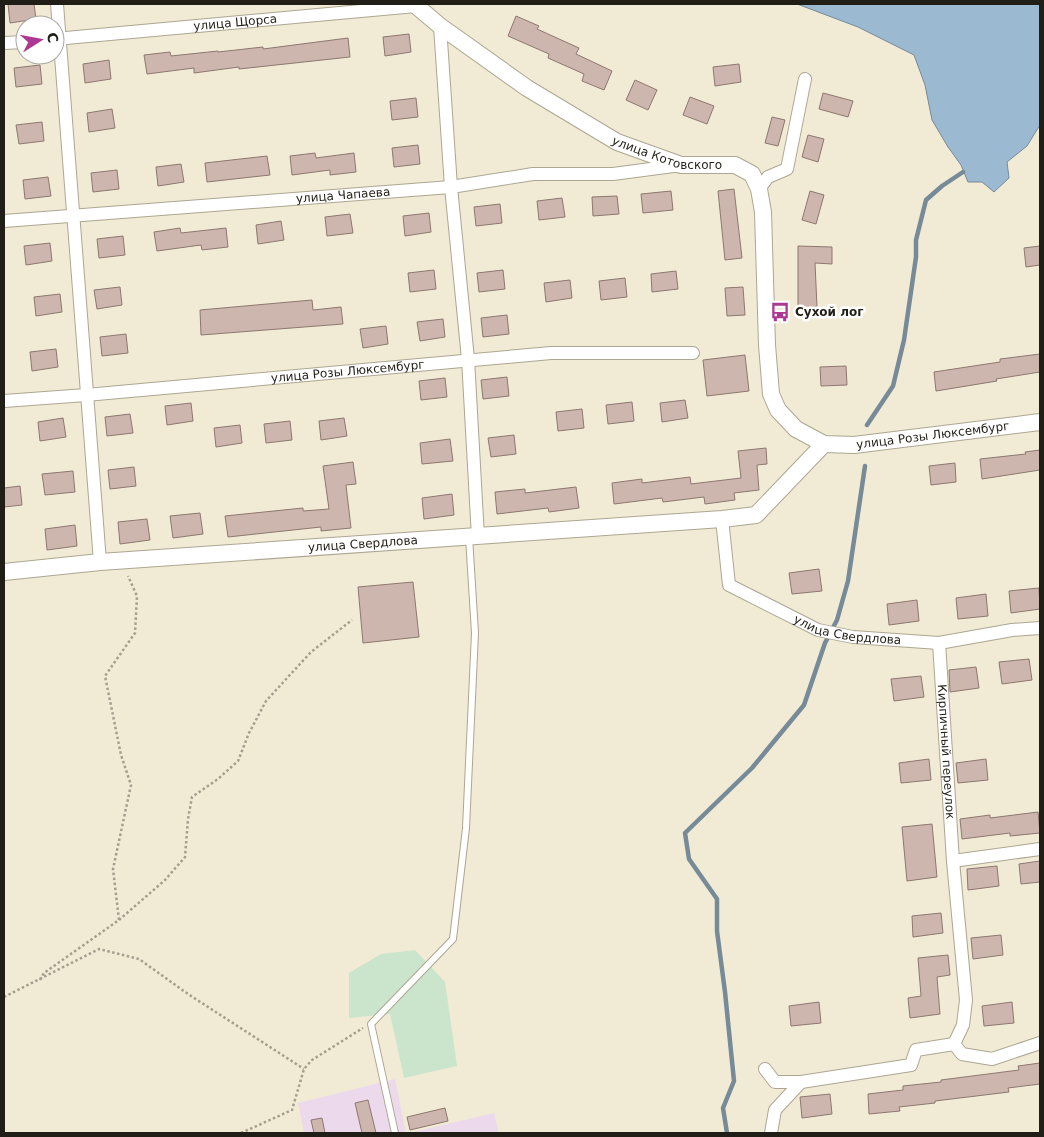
<svg xmlns="http://www.w3.org/2000/svg" width="1044" height="1137" viewBox="0 0 1044 1137" font-family="'DejaVu Sans',sans-serif">
<rect width="100%" height="100%" fill="#f1ebd5"/>
<g fill="#ecdaec">
<polygon points="395,1079 406,1133 304,1133 298,1103"/>
<polygon points="494,1113 499,1133 409,1133"/>
</g>
<polygon fill="#cbe4cc" points="415,950 445,982 457,1066 404,1078 390,1014 349,1018 349,973 381,954"/>
<polygon fill="#9bb9d0" stroke="#768a98" points="797,4 1040,4 1040,125 1027,146 1007,162 1009,178 994,192 982,182 968,182 961,165 948,147 932,120 925,85 914,55 858,27"/>
<g fill="none" stroke-linecap="round" stroke-linejoin="round">
<g stroke="#768a98" stroke-width="4.5">
<polyline points="867,425 893,386 904,340 916,257 916,240 926,200 942,186 963,172"/>
<polyline points="727,1133 723,1108 734,1081 725,992 717,931 717,899 689,859 685,833 752,768 804,705 825,643 837,620 848,581 865,466"/>
</g>
</g>
<g fill="#cdb6ae" stroke="#8d7770">
<polygon points="8,4 34,4 36,19 10,23"/>
<polygon points="516,16 539,26 537,29 579,48 576,54 612,71 604,90 582,81 584,74 548,58 549,54 508,36"/>
<polygon points="409,34 411,52 385,56 383,37"/>
<polygon points="348,38 350,57 239,69 239,67 194,73 194,68 147,74 144,55 170,52 171,56 218,51 218,52 263,47 263,49"/>
<polygon points="109,60 111,79 85,83 83,64"/>
<polygon points="739,64 741,82 715,86 713,67"/>
<polygon points="40,65 42,84 16,87 14,68"/>
<polygon points="635,80 657,90 648,110 626,100"/>
<polygon points="823,93 853,101 848,117 819,109"/>
<polygon points="690,97 714,106 707,124 683,115"/>
<polygon points="416,98 418,117 392,120 390,101"/>
<polygon points="112,109 115,128 89,132 87,113"/>
<polygon points="772,117 785,120 778,146 765,143"/>
<polygon points="42,122 44,141 19,144 16,125"/>
<polygon points="808,135 824,139 818,162 802,157"/>
<polygon points="418,145 420,164 394,167 392,148"/>
<polygon points="315,153 316,158 354,153 356,172 330,175 330,170 292,175 290,156"/>
<polygon points="267,156 270,175 207,182 205,163"/>
<polygon points="181,164 184,182 158,186 156,167"/>
<polygon points="117,170 119,189 93,192 91,173"/>
<polygon points="48,177 51,196 25,199 23,180"/>
<polygon points="734,189 742,258 725,260 718,191"/>
<polygon points="671,191 673,210 643,213 641,194"/>
<polygon points="810,191 824,195 816,224 802,220"/>
<polygon points="617,196 619,214 593,216 592,197"/>
<polygon points="562,198 565,217 539,220 537,201"/>
<polygon points="500,204 502,223 476,226 474,207"/>
<polygon points="429,213 431,232 405,236 403,216"/>
<polygon points="350,214 353,233 327,236 325,217"/>
<polygon points="281,221 284,240 258,244 256,225"/>
<polygon points="180,228 181,233 226,228 228,247 202,250 201,245 157,251 154,232"/>
<polygon points="123,236 125,255 99,258 97,239"/>
<polygon points="50,243 52,261 26,265 24,246"/>
<polygon points="798,246 832,247 832,264 815,263 817,307 798,308"/>
<polygon points="1040,246 1040,265 1026,267 1024,248"/>
<polygon points="434,270 436,289 410,292 408,273"/>
<polygon points="503,270 505,289 479,292 477,273"/>
<polygon points="676,271 678,289 652,292 651,274"/>
<polygon points="625,278 627,297 601,300 599,281"/>
<polygon points="570,280 572,298 546,302 544,283"/>
<polygon points="120,287 122,305 97,309 94,290"/>
<polygon points="743,287 745,315 727,316 725,288"/>
<polygon points="60,294 62,312 36,316 34,297"/>
<polygon points="312,300 313,310 341,307 343,324 201,335 200,310"/>
<polygon points="507,315 509,334 483,337 481,318"/>
<polygon points="443,319 445,337 420,341 417,322"/>
<polygon points="386,326 388,344 363,348 360,329"/>
<polygon points="126,334 128,353 102,356 100,337"/>
<polygon points="56,349 58,367 32,371 30,352"/>
<polygon points="1040,354 1040,372 996,379 997,381 936,391 934,372 1000,362 1000,359"/>
<polygon points="745,355 749,391 707,396 703,360"/>
<polygon points="846,366 847,385 821,386 820,367"/>
<polygon points="507,377 509,396 483,399 481,380"/>
<polygon points="445,378 447,397 421,400 419,381"/>
<polygon points="685,400 688,418 662,422 660,403"/>
<polygon points="632,402 634,421 608,424 606,405"/>
<polygon points="191,403 193,421 167,425 165,406"/>
<polygon points="582,409 584,428 558,431 556,412"/>
<polygon points="130,414 133,433 107,436 105,417"/>
<polygon points="63,418 66,437 40,441 38,422"/>
<polygon points="344,418 347,436 321,440 319,421"/>
<polygon points="290,421 292,440 266,443 264,424"/>
<polygon points="240,425 242,443 216,447 214,428"/>
<polygon points="514,435 516,454 491,457 488,438"/>
<polygon points="450,439 453,461 422,464 420,443"/>
<polygon points="766,448 767,464 757,465 759,490 734,493 735,500 705,504 704,497 663,502 662,498 614,504 612,483 642,479 642,483 690,477 691,484 741,478 738,451"/>
<polygon points="1040,450 1040,470 982,479 980,459 1026,454 1025,452"/>
<polygon points="353,462 356,484 346,485 351,528 321,531 321,527 228,537 225,516 303,508 303,511 329,509 323,466"/>
<polygon points="955,463 956,482 931,485 929,466"/>
<polygon points="134,467 136,486 110,489 108,470"/>
<polygon points="73,471 75,492 45,495 42,474"/>
<polygon points="20,486 22,505 4,507 4,488"/>
<polygon points="576,487 579,508 549,512 548,508 497,514 495,492 525,489 525,493"/>
<polygon points="452,494 454,515 424,519 422,498"/>
<polygon points="200,513 203,534 173,538 170,516"/>
<polygon points="147,519 150,540 120,544 118,522"/>
<polygon points="75,525 77,546 47,550 45,529"/>
<polygon points="819,569 822,591 792,594 789,573"/>
<polygon points="413,582 419,637 363,643 358,587"/>
<polygon points="1039,588 1040,609 1011,613 1009,591"/>
<polygon points="986,594 988,616 958,619 956,598"/>
<polygon points="917,600 919,621 889,625 887,604"/>
<polygon points="1029,659 1032,680 1002,684 999,662"/>
<polygon points="976,667 979,688 950,692 949,670"/>
<polygon points="921,676 924,697 894,701 891,679"/>
<polygon points="929,759 931,780 901,783 899,763"/>
<polygon points="986,759 988,780 958,783 956,763"/>
<polygon points="1038,812 1040,833 1010,836 1010,833 962,839 960,819 990,815 990,818"/>
<polygon points="932,824 937,877 907,881 902,827"/>
<polygon points="1040,861 1040,882 1021,884 1019,864"/>
<polygon points="997,866 999,886 968,890 967,869"/>
<polygon points="941,913 943,933 913,937 912,916"/>
<polygon points="1001,935 1003,955 973,959 971,938"/>
<polygon points="948,955 950,975 937,977 940,1014 910,1018 908,998 921,996 918,958"/>
<polygon points="819,1002 821,1023 791,1026 789,1006"/>
<polygon points="1012,1002 1014,1023 984,1026 982,1006"/>
<polygon points="1040,1063 1040,1084 1008,1088 1009,1092 935,1101 935,1103 899,1107 900,1111 869,1114 868,1094 903,1090 903,1086 941,1082 941,1080 1019,1070 1018,1066"/>
<polygon points="830,1094 832,1114 802,1118 800,1097"/>
<polygon points="368,1100 376,1133 362,1133 355,1103"/>
<polygon points="445,1108 448,1121 410,1130 407,1117"/>
<polygon points="322,1118 325,1133 314,1133 311,1120"/>
</g>
<g fill="none" stroke-linecap="round" stroke-linejoin="round">
<defs>
<polyline id="service" points="395,1133 371,1024 453,939 466,828 475,633 469,537"/>
<g id="minor">
<polyline points="57,4 100,562"/>
<polyline points="440,26 451,187 468,359 478,537"/>
<path id="s1" d="M55,39L416,6"/>
<polyline points="4,43 25,42"/>
<polyline points="759,189 768,177 787,169 805,79"/>
<path id="s2" d="M4,221L451,187L533,174H613L681,165"/>
<path id="s3" d="M4,401L86,395L551,353H693"/>
<path id="s4" d="M722,519L729,585L818,630L853,637L939,643L1012,630L1040,628"/>
<path id="s5" d="M939,643L953,861L966,1000L963,1025L954,1044"/>
<polyline points="953,861 1040,849"/>
<polyline points="765,1069 775,1082 801,1082 775,1110 771,1133"/>
<polyline points="801,1082 911,1065 916,1050 954,1044 962,1054 992,1059 1040,1043"/>
</g>
<g id="tertiary">
<path id="s6" d="M414,4L440,26L527,88L617,142L681,165H735L752,174L759,189L763,212L767,345L771,394L778,410L796,429L824,444L854,445L1040,422"/>
<path id="s7" d="M4,572L100,562L722,519L756,515L824,444"/>
</g>
</defs>
<use href="#service" stroke="#aca692" stroke-width="8"/>
<use href="#minor" stroke="#aca692" stroke-width="14"/>
<use href="#tertiary" stroke="#aca692" stroke-width="18"/>
<g stroke="#a39e8e" stroke-width="2.5" stroke-dasharray="2.5 2.5" stroke-linecap="butt">
<polyline points="119,920 165,880 185,857 188,819 192,797 218,779 238,761 249,733 266,701 311,652 352,620"/>
<polyline points="40,980 44,973 119,920 113,869 131,785 121,755 105,676 135,633 137,596 128,576"/>
<polyline points="4,997 99,949 139,959 188,994 304,1069"/>
<polyline points="241,1133 292,1110 304,1069 312,1060 363,1028"/>
</g>
<use href="#service" stroke="#fff" stroke-width="6"/>
<use href="#minor" stroke="#fff" stroke-width="12"/>
<use href="#tertiary" stroke="#fff" stroke-width="16"/>
</g>
<defs>
<symbol id="bus-bare" viewBox="-9 -9 18 18"><path d="M-5-6H5V4H4V6H2V4H-2V6H-4V4H-5ZM-3.5-4V0h7V-4ZM-3.5 1.2v1.5H-2V1.2ZM2 1.2v1.5H3.5V1.2Z" fill="#ac3892" stroke="#fff" stroke-width="2.5" paint-order="stroke"/></symbol>
</defs>
<g fill-rule="evenodd">
<use href="#bus-bare" x="766" y="298" width="28" height="28"/>
</g>
<g text-anchor="middle" stroke-width="5" stroke-linejoin="round" paint-order="stroke">
<g font-size="12" fill="#211e17" stroke="#fff">
<text dy="4" stroke="none"><textPath href="#s1" startOffset="181">улица Щорса</textPath></text>
<text dy="4" stroke="none"><textPath href="#s6" startOffset="298">улица Котовского</textPath></text>
<text dy="4" stroke="none"><textPath href="#s2" startOffset="340">улица Чапаева</textPath></text>
<text dy="4" stroke="none"><textPath href="#s3" startOffset="345">улица Розы Люксембург</textPath></text>
<text dy="4" stroke="none"><textPath href="#s6" startOffset="794">улица Розы Люксембург</textPath></text>
<text dy="4" stroke="none"><textPath href="#s7" startOffset="360">улица Свердлова</textPath></text>
<text dy="4" stroke="none"><textPath href="#s4" startOffset="195">улица Свердлова</textPath></text>
<text dy="4" stroke="none"><textPath href="#s5" startOffset="109">Кирпичный переулок</textPath></text>
</g>
<g font-size="12" font-weight="bold" fill="#211e17" stroke="#fff" text-anchor="start">
<text x="795" y="316">Сухой лог</text>
</g>
</g>
<rect width="1044" height="1137" fill="none" stroke="#211e17" stroke-width="10"/>
<g transform="translate(40 40) rotate(79)"><circle r="24" fill="#ffffff" stroke="#a6a5a2"/>
<path d="M0-4L9 19L0 12L-9 19Z" fill="#ac3892"/>
<text y="-8" font-size="14" font-weight="bold" text-anchor="middle" fill="#211e17">С</text>
</g>
</svg>
